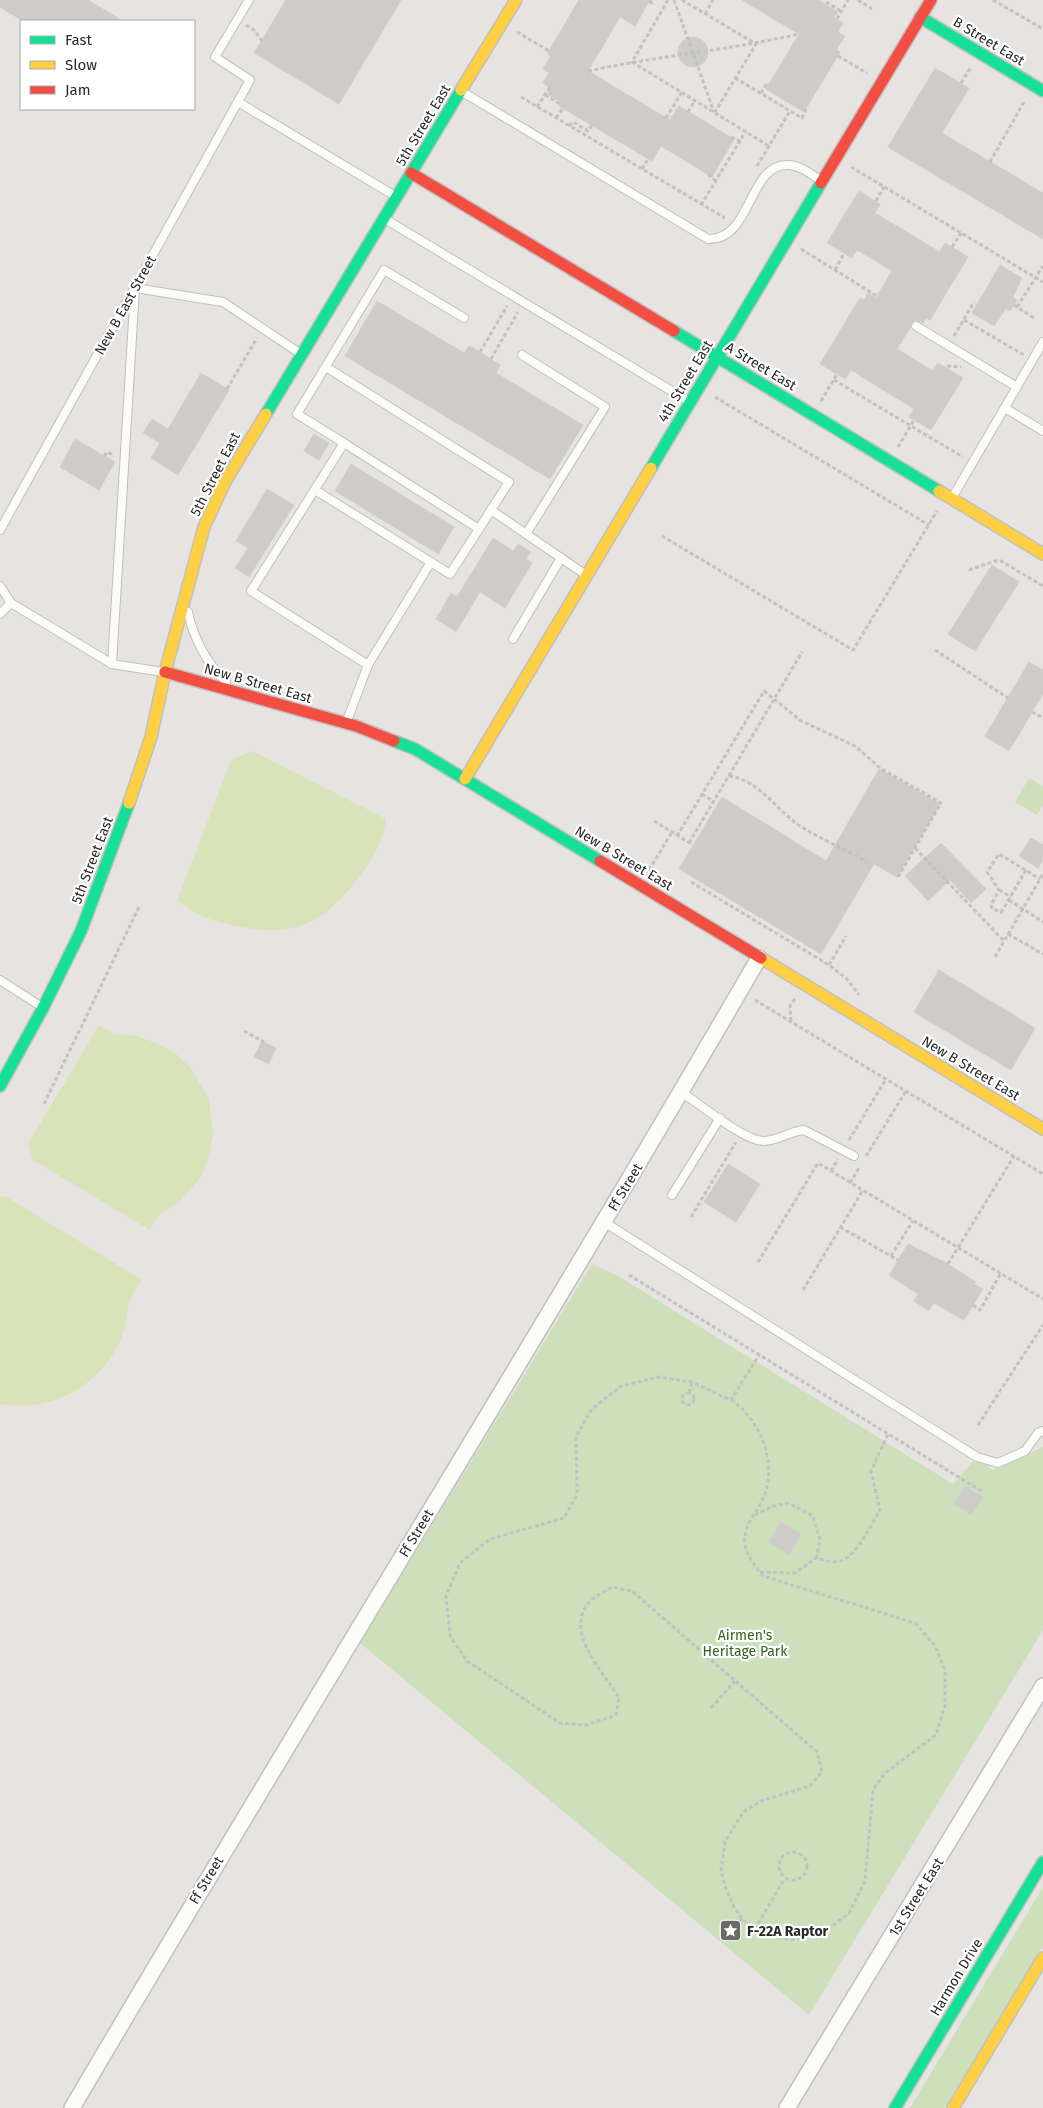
<svg xmlns="http://www.w3.org/2000/svg" width="1043" height="2108" viewBox="0 0 1043 2108" font-family="'Fira Sans',sans-serif">
<rect width="100%" height="100%" fill="#e6e3e0"/>
<g fill="#cde0bb">
<polygon points="1029,778 1043,786 1043,805 1037,815 1015,802"/>
<polygon points="592,1264 620,1277 953,1484 977,1457 992,1470 1043,1447 1043,1630 809,2015 360,1643"/>
<polygon points="1043,1887 1043,1946 945,2108 910,2108"/>
</g>
<g fill="#d8e3b9">
<path d="M252,751L386,819C384,840 372,860 359,877C346,894 328,914 308,923C280,936 235,928 207,918C196,914 186,906 177,901L231,760Z"/>
<polygon points="99,1025 113,1034 137,1036 156,1043 175,1053 190,1067 209,1099 213,1134 208,1158 201,1177 178,1203 159,1215 150,1230 33,1160 28,1144"/>
<path d="M5,1196L142,1280C138,1286 132,1293 130,1300C126,1311 127,1323 123,1334C103,1385 53,1413 0,1404V1197Z"/>
</g>
<g fill="#ceccc9" stroke="#d2cfcc">
<polygon points="0,0 88,0 123,21 23,21 0,7"/>
<polygon points="286,0 401,0 339,104 254,53"/>
<polygon points="579,0 650,0 635,26 620,17 588,71 670,120 679,106 734,139 712,177 661,146 652,161 559,106 561,102 548,94 551,88 543,83 549,73 543,69 551,56 547,54"/>
<polygon points="742,0 818,0 838,12 834,18 843,23 838,32 845,36 837,49 840,52 804,112 766,89 799,34"/>
<circle cx="693" cy="52" r="15"/>
<polygon points="935,68 969,88 942,133 1043,193 1043,239 888,147"/>
<polygon points="859,191 880,204 875,213 940,252 945,243 968,257 930,320 926,318 923,323 915,320 897,349 933,371 938,363 963,378 931,430 909,417 914,409 851,370 845,379 820,364 860,298 864,300 868,293 876,298 892,271 857,250 852,258 827,243"/>
<polygon points="1000,265 1022,278 1013,297 1017,300 1010,311 1006,308 994,326 972,313"/>
<polygon points="377,301 464,353 469,346 480,352 500,365 496,373 583,425 550,479 345,356"/>
<polygon points="201,373 229,390 178,475 151,458 160,443 143,433 152,419 168,429"/>
<polygon points="314,434 329,443 319,460 304,451"/>
<polygon points="75,439 115,462 99,490 60,467"/>
<polygon points="351,464 454,527 438,554 335,491"/>
<polygon points="267,489 294,505 249,577 235,568 248,548 236,541"/>
<polygon points="493,538 513,551 518,544 531,552 526,559 532,563 505,608 480,592 456,632 436,619 451,593 457,597"/>
<polygon points="992,565 1019,582 975,651 948,634"/>
<polygon points="1029,662 1043,670 1043,694 1009,751 985,736"/>
<polygon points="879,769 940,804 897,877 874,864 821,954 679,869 722,797 826,861"/>
<polygon points="1031,838 1043,845 1043,860 1038,868 1019,856"/>
<polygon points="941,843 986,889 971,903 950,880 928,901 905,876"/>
<polygon points="939,970 1035,1028 1011,1070 914,1012"/>
<polygon points="262,1041 276,1048 269,1064 254,1057"/>
<polygon points="728,1164 760,1184 736,1222 704,1202"/>
<polygon points="908,1244 948,1264 976,1282 974,1284 983,1289 964,1320 934,1303 929,1311 914,1301 918,1294 889,1275"/>
<polygon points="965,1486 983,1497 971,1515 954,1504"/>
<polygon points="781,1522 801,1534 789,1555 769,1542"/>
</g>
<g fill="none" stroke-linecap="round" stroke-linejoin="round">
<defs>
<g id="lane">
<path d="M461,91L708,239C753,240 748,162 789,165C801,166 811,174 820,180"/>
<polyline points="238,102 395,196"/>
<polyline points="385,219 690,402"/>
<polyline points="916,326 1017,387"/>
<polyline points="522,355 605,407 526,534"/>
<polyline points="326,367 509,482 491,510"/>
<polyline points="1005,408 1043,431"/>
<polyline points="344,443 297,414 384,270 464,318"/>
<polyline points="315,490 450,574 479,529"/>
<polyline points="952,498 1043,342"/>
<polyline points="0,530 250,80 215,57 249,0"/>
<polyline points="431,562 368,665 251,591 344,443 479,529 491,510 586,575"/>
<polyline points="0,586 11,603 112,664 163,672"/>
<path d="M188,612C194,640 206,662 226,682"/>
<polyline points="0,614 11,603"/>
<polyline points="513,639 561,558"/>
<polyline points="112,664 135,288 223,302 301,354"/>
<polyline points="347,721 368,665"/>
<polyline points="0,980 42,1007"/>
<path d="M681,1092C700,1104 743,1140 763,1141C778,1141 790,1131 804,1130L854,1156"/>
<polyline points="672,1195 720,1118"/>
<polyline points="604,1222 977,1457 998,1463 1025,1451 1038,1433 1043,1431"/>
</g>
<g id="street">
<path d="M72,2108C298,1723 535,1344 759,958"/>
<polyline points="787,2108 1043,1686"/>
</g>
<g id="fast">
<polyline points="920,17 1043,91"/>
<polyline points="674,331 939,491"/>
<polyline points="266,414 461,90"/>
<polyline points="651,468 821,183"/>
<polyline points="394,741 415,749 600,861"/>
<polyline points="0,1086 43,1008 81,931 129,803"/>
<polyline points="895,2108 1043,1862"/>
</g>
<g id="slow">
<polyline points="461,90 516,0"/>
<polyline points="939,491 1043,554"/>
<polyline points="465,779 651,468"/>
<polyline points="129,803 151,737 165,672 204,527 226,480 266,414"/>
<polyline points="761,958 1043,1129"/>
<polyline points="953,2108 1043,1958"/>
</g>
<g id="jam">
<polyline points="411,173 674,331"/>
<polyline points="821,183 931,0"/>
<polyline points="165,672 356,726 394,741"/>
<polyline points="600,861 761,958"/>
</g>
</defs>
<use href="#lane" stroke="#c1c0c1" stroke-width="10"/>
<use href="#street" stroke="#c1c0c1" stroke-width="18"/>
<use href="#fast" stroke="#c1c0c1" stroke-width="14"/>
<use href="#slow" stroke="#c1c0c1" stroke-width="14"/>
<use href="#jam" stroke="#c1c0c1" stroke-width="14"/>
<g stroke="#c3c2c2" stroke-width="3" stroke-dasharray="4 2.5" stroke-linecap="butt">
<polyline points="668,0 632,62 769,146"/>
<polyline points="674,0 714,112"/>
<polyline points="682,0 756,44 715,112"/>
<polyline points="858,0 872,9"/>
<polyline points="993,0 1043,29"/>
<polyline points="649,1 652,3 653,0"/>
<polyline points="826,2 841,11"/>
<polyline points="705,14 713,0"/>
<polyline points="837,19 848,0"/>
<polyline points="246,25 254,30 263,42"/>
<polyline points="517,32 549,51"/>
<polyline points="838,56 867,73"/>
<path d="M588,71C658,56 729,50 799,34"/>
<polyline points="735,78 802,118 806,109"/>
<polyline points="961,83 971,67"/>
<polyline points="761,93 766,85 768,87"/>
<polyline points="545,95 560,104"/>
<polyline points="521,97 725,218"/>
<polyline points="537,107 550,87"/>
<polyline points="688,112 695,100"/>
<polyline points="556,118 563,108"/>
<polyline points="666,118 682,92"/>
<polyline points="569,126 573,122 588,131 592,125"/>
<polyline points="731,137 740,141"/>
<polyline points="990,162 1025,100"/>
<polyline points="757,166 790,111"/>
<polyline points="851,167 1043,282"/>
<polyline points="642,169 648,159"/>
<polyline points="708,174 716,181"/>
<polyline points="876,201 884,187"/>
<polyline points="701,205 746,131"/>
<polyline points="952,247 961,233"/>
<polyline points="801,249 877,296"/>
<polyline points="835,270 844,253"/>
<polyline points="1014,305 1034,318"/>
<polyline points="1017,307 1043,266"/>
<polyline points="964,320 1024,355"/>
<polyline points="954,336 974,302"/>
<polyline points="480,352 507,306"/>
<polyline points="491,359 518,312"/>
<polyline points="947,366 961,367"/>
<polyline points="834,380 963,457"/>
<polyline points="227,389 257,338"/>
<polyline points="715,397 929,525"/>
<polyline points="821,401 837,374"/>
<polyline points="898,447 914,420"/>
<polyline points="104,456 107,452 113,455"/>
<polyline points="662,536 853,650 937,511"/>
<polyline points="969,570 995,561 1001,561 1043,586"/>
<polyline points="935,650 1008,698"/>
<polyline points="1032,712 1043,718"/>
<path d="M729,776C761,780 778,814 805,829C825,841 847,850 867,862"/>
<polyline points="702,794 714,802"/>
<polyline points="654,821 693,845"/>
<polyline points="677,836 764,691 801,721 855,746 880,768 941,803 897,879"/>
<polyline points="689,843 802,652"/>
<polyline points="915,848 1004,941"/>
<polyline points="649,870 672,832"/>
<polyline points="1026,870 1004,908 1001,912 992,909 991,905 999,890 987,872 999,854 1040,879"/>
<polyline points="691,882 829,965 847,979 859,995"/>
<polyline points="999,890 1011,897"/>
<polyline points="1009,900 1043,922"/>
<polyline points="1008,934 1043,954"/>
<polyline points="995,957 1043,874"/>
<polyline points="829,965 846,936"/>
<polyline points="755,1000 1043,1174"/>
<polyline points="791,1021 790,1006 795,999"/>
<polyline points="244,1031 264,1042"/>
<polyline points="44,1104 140,905"/>
<polyline points="849,1140 886,1079"/>
<polyline points="866,1156 906,1091"/>
<polyline points="831,1171 838,1159"/>
<polyline points="850,1183 860,1166"/>
<polyline points="691,1217 736,1142"/>
<polyline points="840,1227 898,1260"/>
<polyline points="891,1256 913,1221"/>
<polyline points="758,1262 818,1163 1043,1299"/>
<polyline points="948,1264 1014,1156"/>
<polyline points="629,1275 983,1492"/>
<polyline points="803,1290 863,1190"/>
<polyline points="973,1305 980,1310 1001,1273"/>
<circle cx="688" cy="1399" r="6"/>
<polyline points="689,1393 692,1382"/>
<path d="M731,1400C760,1420 776,1458 765,1494C761,1507 747,1521 745,1535C742,1551 754,1564 763,1576L915,1623L935,1646L945,1670V1706L936,1735L885,1773L873,1790L865,1881L849,1913L824,1932L809,1937L791,1940L773,1936L755,1929L742,1919L734,1907L726,1889L721,1871L725,1842L743,1812L761,1801L810,1786L822,1772L817,1752L632,1591L612,1587C605,1591 595,1596 589,1602C564,1632 602,1671 619,1697L616,1715L586,1725L560,1723L467,1661L450,1636L446,1596L460,1563L490,1539L564,1518L577,1495L576,1436L592,1409L621,1386L659,1377L692,1382L731,1400L759,1355"/>
<polyline points="978,1425 1043,1325"/>
<polyline points="755,1515 773,1506 789,1503 813,1516 820,1540 816,1558"/>
<path d="M760,1572L795,1573L816,1558C824,1560 835,1564 843,1560C858,1553 872,1523 880,1510L871,1471L888,1434"/>
<polyline points="711,1708 735,1681"/>
<circle cx="793" cy="1866" r="14"/>
<circle cx="730" cy="1931" r="6"/>
<polyline points="735,1927 742,1919"/>
<polyline points="755,1929 785,1878"/>
</g>
<use href="#lane" stroke="#fbfbfa" stroke-width="8"/>
<use href="#street" stroke="#fbfbfa" stroke-width="15"/>
<use href="#fast" stroke="#16e098" stroke-width="11"/>
<use href="#slow" stroke="#ffcf43" stroke-width="11"/>
<use href="#jam" stroke="#f24e42" stroke-width="11"/>
</g>
<defs>
<symbol id="sight-square" viewBox="-11 -11 22 22"><rect x="-9" y="-9" width="18" height="18" rx="4" fill="#6b6a69" stroke="#fff"/><path d="M0-6L1.8-2.2L6-1.7L2.9 1.2L3.7 5.4L0 3.3L-3.7 5.4L-2.9 1.2L-6-1.7L-1.8-2.2Z" fill="#fff"/></symbol>
</defs>
<g fill-rule="evenodd">
<use href="#sight-square" x="718" y="1918" width="25" height="25"/>
</g>
<g text-anchor="middle" stroke-width="4.5" stroke-linejoin="round" paint-order="stroke">
<g font-size="14" fill="#292929" stroke="#fff">
<text transform="translate(989 41) rotate(31)" y="5">B Street East</text>
<text transform="translate(423 125) rotate(-59)" y="5">5th Street East</text>
<text transform="translate(125 305) rotate(-61)" y="5">New B East Street</text>
<text transform="translate(761 366) rotate(31)" y="5">A Street East</text>
<text transform="translate(685 381) rotate(-59)" y="5">4th Street East</text>
<text transform="translate(215 474) rotate(-63)" y="5">5th Street East</text>
<text transform="translate(258 683) rotate(16)" y="5">New B Street East</text>
<text transform="translate(624 858) rotate(31)" y="5">New B Street East</text>
<text transform="translate(92 860) rotate(-69)" y="5">5th Street East</text>
<text transform="translate(971 1068) rotate(31)" y="5">New B Street East</text>
<text transform="translate(625 1187) rotate(-59)" y="5">Ff Street</text>
<text transform="translate(416 1533) rotate(-59)" y="5">Ff Street</text>
<text transform="translate(206 1880) rotate(-59)" y="5">Ff Street</text>
<text transform="translate(916 1897) rotate(-58)" y="5">1st Street East</text>
<text transform="translate(956 1977) rotate(-59)" y="5">Harmon Drive</text>
</g>
<g font-size="14" fill="#346020" stroke="#fff">
<text x="745" y="1640">Airmen's<tspan x="745" dy="16">Heritage Park</tspan></text>
</g>
<g font-size="14" font-weight="bold" fill="#292929" stroke="#fff" text-anchor="start">
<text x="747" y="1936">F-22A Raptor</text>
</g>
</g>
<rect x="20" y="20" width="175" height="90" fill="#ffffff" stroke="#a9a9a9"/>
<rect x="30" y="36" width="25" height="8" fill="#16e098" stroke="#a9a9a9"/>
<text x="65" y="45" font-size="15" fill="#292929">Fast</text>
<rect x="30" y="61" width="25" height="8" fill="#ffcf43" stroke="#a9a9a9"/>
<text x="65" y="70" font-size="15" fill="#292929">Slow</text>
<rect x="30" y="86" width="25" height="8" fill="#f24e42" stroke="#a9a9a9"/>
<text x="65" y="95" font-size="15" fill="#292929">Jam</text>
</svg>
